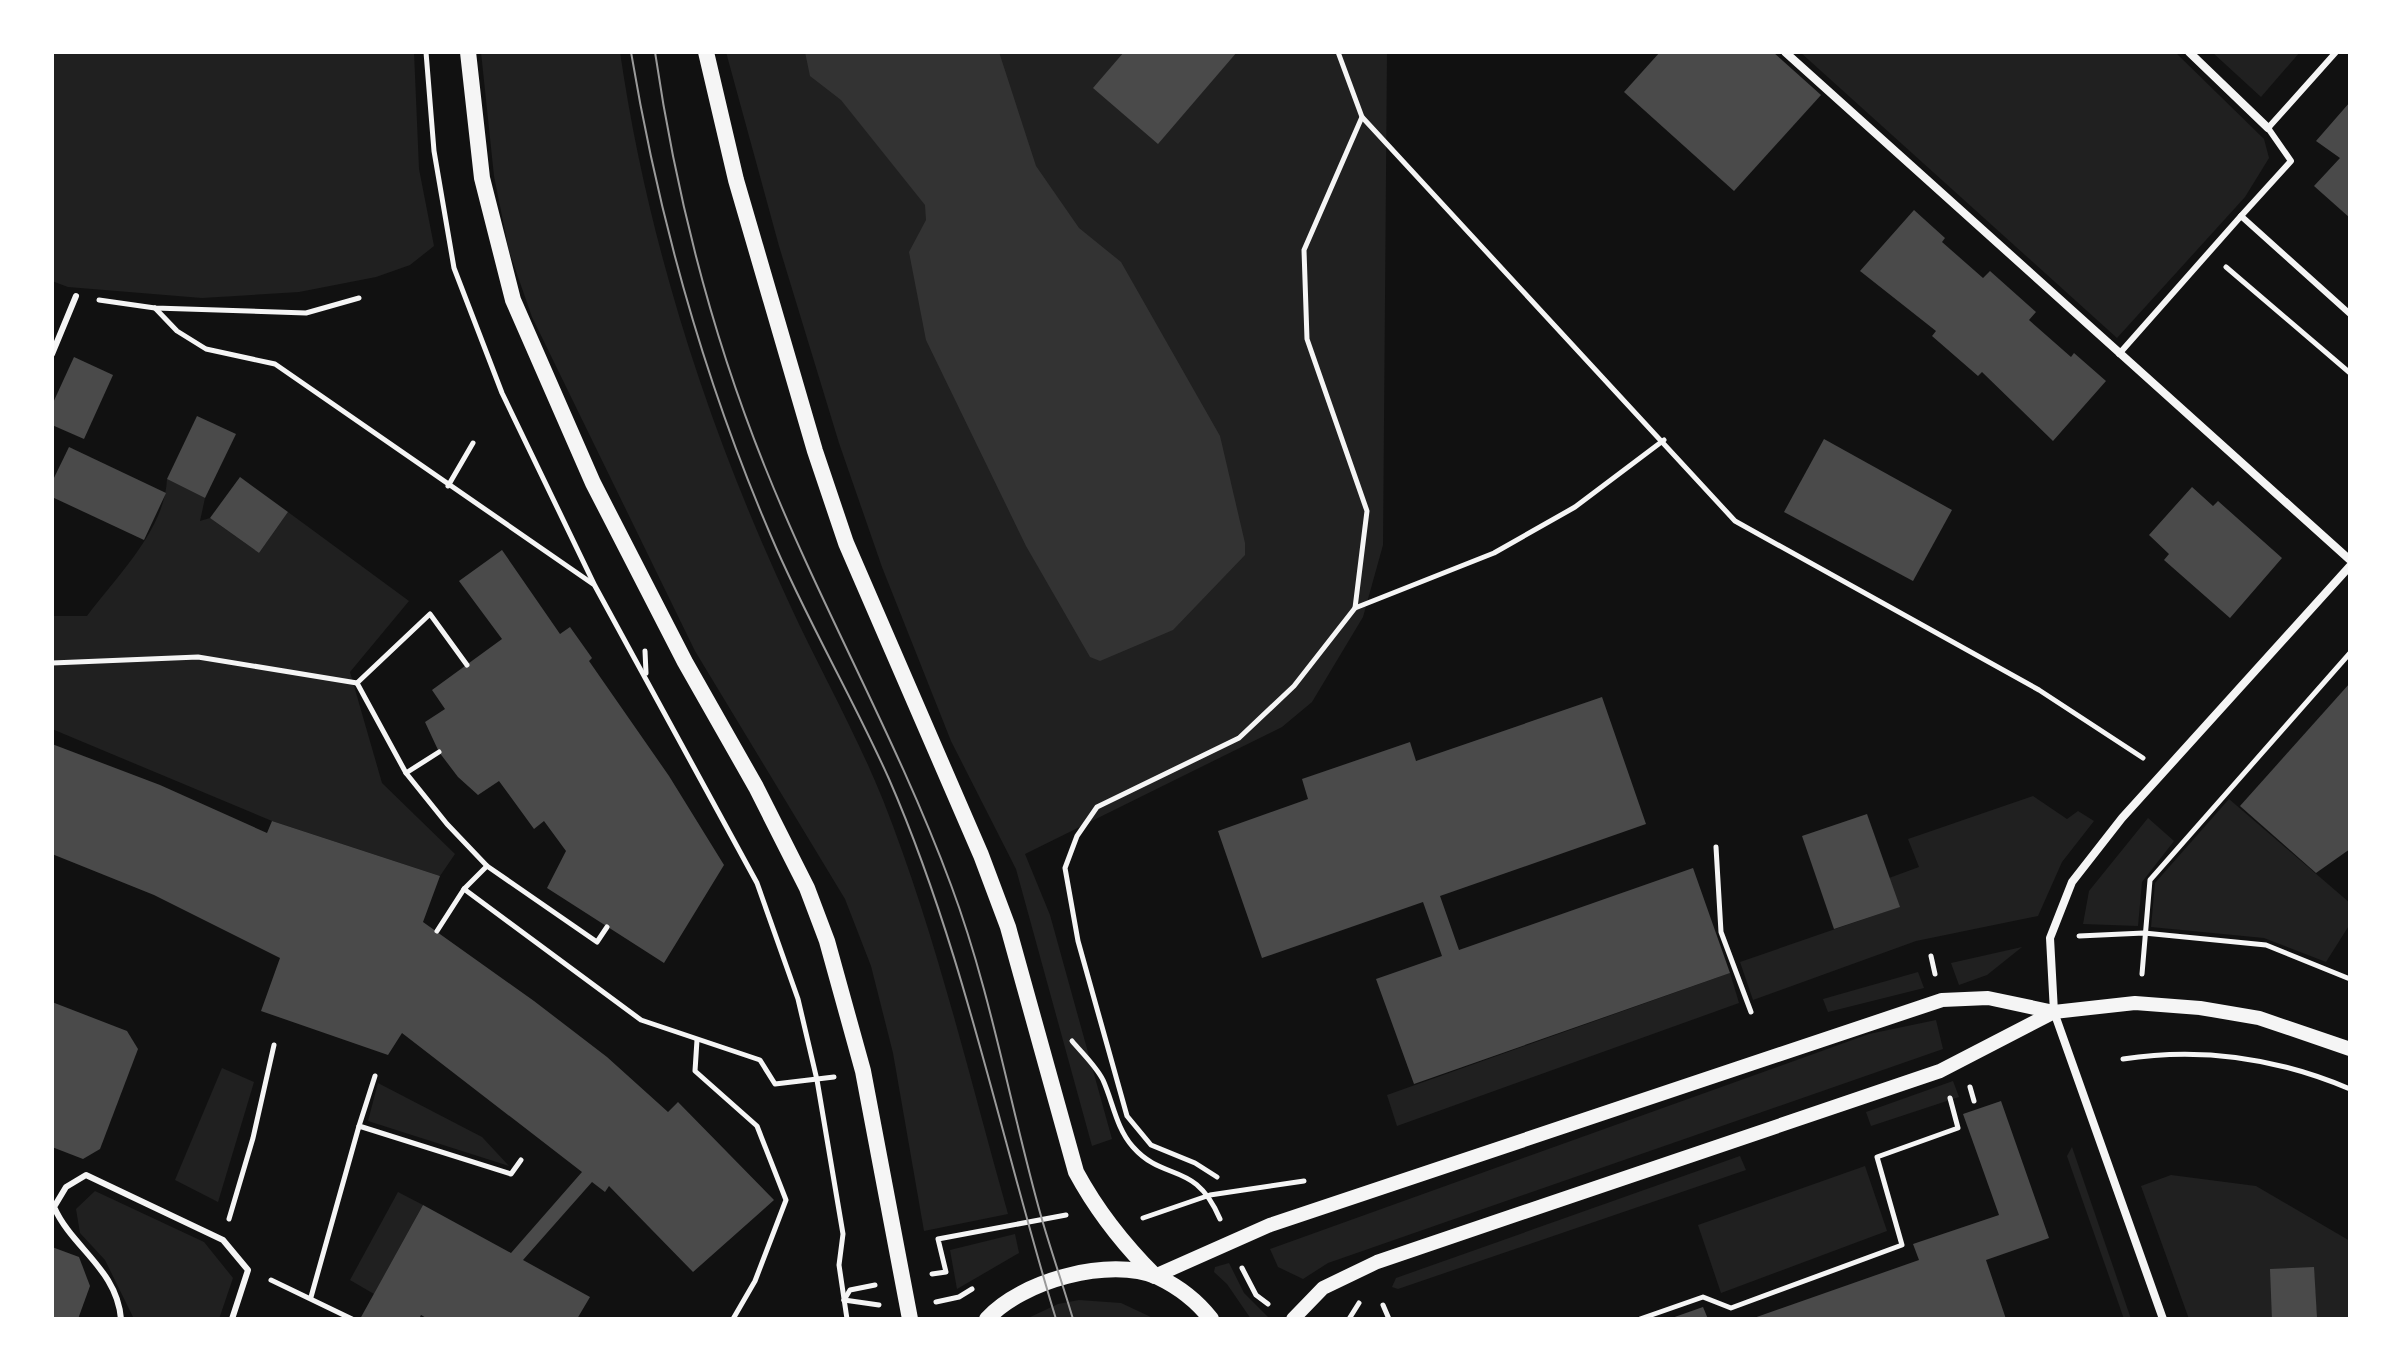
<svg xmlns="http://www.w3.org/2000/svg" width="2402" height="1371" viewBox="0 0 2402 1371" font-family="'Zilla Slab',serif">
<rect width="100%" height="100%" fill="#111"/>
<g fill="#202020">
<polygon points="52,52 414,52 419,169 434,246 410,265 376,277 299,292 202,298 68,287 52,281"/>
<path d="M481,52H620C648,244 708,429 790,605C820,670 856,733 883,800C936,934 969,1076 1008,1214L924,1231L893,1053L871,966L845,899L695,651L532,317L509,251L494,176Z"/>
<polygon points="726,52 1387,52 1383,545 1363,617 1312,702 1282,727 1025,854 1050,915 1112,1139 1092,1146 1016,869 951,741 882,567 839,443 779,246"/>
<polygon points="1800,52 2175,52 2264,139 2269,158 2245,197 2117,338"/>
<polygon points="2212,52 2300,52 2261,97"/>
<path d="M167,479L205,498L200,521L210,518L259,553L288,512L409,601L350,672L382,783L455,854L440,876L272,821L52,729V616H87C116,577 165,530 167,479Z"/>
<polygon points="2033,796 2067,819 2078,811 2094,821 2062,862 2038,916 1916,941 1753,1000 1740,962 1899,907 1889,878 1919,867 1908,839"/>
<polygon points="2229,799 2350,903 2350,924 2326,962 2264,938 2151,927 2155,883"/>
<polygon points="2148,818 2174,841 2142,882 2138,926 2083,924 2089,891"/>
<polygon points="2022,947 1987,975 1959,985 1951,963"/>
<polygon points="1918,972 1924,988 1828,1012 1823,999"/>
<polygon points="1730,973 1739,1003 1397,1126 1387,1095"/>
<polygon points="1936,1020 1943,1049 1328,1263 1303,1279 1278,1267 1270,1249 1869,1034"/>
<polygon points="222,1068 254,1082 218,1202 175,1180"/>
<polygon points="1953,1081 1959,1097 1871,1126 1866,1112"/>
<polygon points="378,1083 482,1137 509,1166 368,1121"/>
<polygon points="2072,1147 2131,1319 2124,1319 2067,1156"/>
<polygon points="1740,1156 1746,1170 1398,1289 1392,1287 1396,1278"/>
<polygon points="1865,1166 1887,1231 1721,1293 1698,1225"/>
<polygon points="2171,1175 2256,1186 2350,1241 2350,1319 2189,1319 2141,1186"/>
<polygon points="95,1191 204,1242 233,1278 219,1319 134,1319 105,1260 80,1233 76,1209"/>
<polygon points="398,1192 423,1205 374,1294 350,1280"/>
<polygon points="1015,1234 1019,1253 957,1289 950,1250"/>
<polygon points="1229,1263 1244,1293 1270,1319 1251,1319 1227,1284 1214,1272 1215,1267"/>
<polygon points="1079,1300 1121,1303 1155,1319 1026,1319 1058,1304"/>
</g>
<polygon fill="#333" points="805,52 999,52 1036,166 1079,228 1121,262 1220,436 1245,543 1245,555 1173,630 1100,661 1090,657 1026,546 926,340 909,252 926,220 925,205 841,100 810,76"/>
<g fill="#4a4a4a">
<polygon points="1124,52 1237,52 1158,144 1093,88"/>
<polygon points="1660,52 1773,52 1821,95 1734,191 1624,92"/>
<polygon points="2350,102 2350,218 2314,186 2340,158 2316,141"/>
<polygon points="1914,210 1945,238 1942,242 1983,278 1990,271 2036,312 2029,320 2071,357 2074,353 2106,381 2053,441 1982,372 1978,376 1932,336 1936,331 1860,271"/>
<polygon points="74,357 113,375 84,439 52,425 52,405"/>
<polygon points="197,416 236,434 205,498 167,479"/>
<polygon points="1824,439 1952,510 1913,581 1784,512"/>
<polygon points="69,447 166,493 144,540 52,497 52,482"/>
<polygon points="240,477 288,512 259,553 210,518"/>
<polygon points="2192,487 2213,506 2218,501 2282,558 2230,618 2164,560 2169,554 2149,535"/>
<polygon points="502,550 560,634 570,627 592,658 589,661 669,776 724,865 664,963 547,888 566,851 544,821 534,829 499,781 478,795 458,777 439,752 425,722 445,709 432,690 502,639 459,581"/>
<polygon points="2350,683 2350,849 2316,873 2240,806"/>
<polygon points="1602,697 1646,824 1440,896 1459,950 1693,868 1730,973 1414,1084 1376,979 1442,956 1423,902 1262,958 1218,831 1308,799 1302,779 1410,742 1416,761"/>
<polygon points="52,744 160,785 267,833 272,821 440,876 423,922 534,1001 607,1057 668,1112 678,1102 774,1200 693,1272 609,1186 605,1192 592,1182 523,1260 590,1297 577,1319 428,1319 421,1315 419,1319 360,1319 423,1205 511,1253 582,1172 402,1033 388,1055 261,1011 280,958 154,895 52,854"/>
<polygon points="1867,814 1900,907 1834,929 1802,836"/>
<polygon points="52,1002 127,1031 138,1049 100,1149 83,1159 52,1147"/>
<polygon points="2001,1101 2049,1238 1986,1260 2006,1319 1751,1319 1919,1260 1913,1244 1999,1215 1963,1114"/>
<polygon points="52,1247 79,1257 90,1286 78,1319 52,1319"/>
<polygon points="2314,1267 2317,1318 2272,1319 2270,1269"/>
<polygon points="1703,1307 1708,1319 1669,1319"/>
</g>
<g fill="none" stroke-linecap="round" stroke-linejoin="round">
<g stroke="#f5f5f5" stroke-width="5">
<polyline points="426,52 434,151 454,268 502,393 595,586 757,883 798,999 817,1080 843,1234 839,1265 847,1319"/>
<polyline points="1362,117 1735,521 2039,690 2143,758"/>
<polyline points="2226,267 2350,373"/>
<polyline points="99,300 155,308 306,313 359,298"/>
<polyline points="155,308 177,331 206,349 275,364 593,584"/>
<polyline points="448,486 473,443"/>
<polyline points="1355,608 1494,553 1575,507 1664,440"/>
<polyline points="645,651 646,673"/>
<polyline points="52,663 198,657 357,683"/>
<polyline points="357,683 406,773 447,824 487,866 597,942 607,927"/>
<polyline points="357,683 430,614 467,665"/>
<polyline points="406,773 439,752"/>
<polyline points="1716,847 1721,932 1751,1012"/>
<polyline points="487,866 464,889 641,1020 760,1060 775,1084 834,1077"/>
<polyline points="437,931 464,889"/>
<polyline points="2079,936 2144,933 2266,945 2350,979"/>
<polyline points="1931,956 1935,974"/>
<polyline points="2142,974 2150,880 2350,653"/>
<polyline points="697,1040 695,1071 757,1126 786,1200 755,1281 733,1319"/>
<path d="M1072,1041C1082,1053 1096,1066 1103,1080C1113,1102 1116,1128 1133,1147C1165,1183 1195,1160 1220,1219"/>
<path d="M2123,1059C2201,1047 2277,1058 2350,1089"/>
<polyline points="1970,1087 1974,1101"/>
<polyline points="359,1126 375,1076"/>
<polyline points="1217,1177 1195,1163 1151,1145 1127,1116 1078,941 1065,868 1077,836 1097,807 1239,738 1294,686 1355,608 1367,511 1307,339 1304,250 1362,117 1338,52"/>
<polyline points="1143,1218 1210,1195 1304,1181"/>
<polyline points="229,1219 253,1138 274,1045"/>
<polyline points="1242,1268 1256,1295 1268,1304"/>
<polyline points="932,1274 946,1272 938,1239 1066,1215"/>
<polyline points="271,1280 352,1319"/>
<polyline points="311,1297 359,1126 511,1174 521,1160"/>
<polyline points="844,1300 879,1305"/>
<polyline points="844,1300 850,1290 875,1285"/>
<polyline points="936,1302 959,1297 972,1289"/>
<polyline points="1383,1305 1389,1319"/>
<polyline points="1349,1319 1359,1303"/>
<polyline points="1640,1319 1703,1297 1731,1308 1902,1245 1877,1157 1958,1128 1950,1098"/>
</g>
<g stroke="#f5f5f5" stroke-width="6">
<polyline points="2241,216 2291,161 2268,128 2336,52"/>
<polyline points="52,354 76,296"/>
<polyline points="2119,354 2241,216 2350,314"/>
<path d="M121,1319C117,1269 72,1248 54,1207L66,1187L86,1175L223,1240L248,1270L232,1319"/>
</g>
<g stroke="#f5f5f5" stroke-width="8">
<polyline points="1785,52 2350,560"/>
<polyline points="2189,52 2268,128"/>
<polyline points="2163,1319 2054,1012 2050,938 2072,882 2122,818 2350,566"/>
</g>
<g stroke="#f5f5f5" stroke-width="14">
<polyline points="1155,1276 1270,1225 1942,1000 1988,998 2054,1012"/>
<polyline points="1293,1319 1323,1288 1377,1262 1940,1071 2054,1012 2135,1003 2200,1008 2259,1018 2350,1049"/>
</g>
<g stroke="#f5f5f5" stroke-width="16">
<polyline points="468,52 482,178 513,300 593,483 685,662 756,787 807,888 827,941 863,1071 910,1319"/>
<path d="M706,52L736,180L815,451L846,543L981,855L1008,927L1076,1172C1097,1211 1123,1244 1155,1276"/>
<path d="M987,1319C1021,1281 1110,1256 1158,1277C1179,1287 1197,1301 1211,1319"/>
</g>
<g stroke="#9a9a9a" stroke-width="2">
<path d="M631,52C659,219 704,380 771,536C806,619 852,696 889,779C964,951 1001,1140 1056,1319"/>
<path d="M655,52C676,195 711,333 765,467C822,609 898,742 951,885C991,992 1010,1106 1041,1216C1051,1251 1063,1285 1073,1319"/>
</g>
</g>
<rect width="2402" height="1371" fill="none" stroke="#ffffff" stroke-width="108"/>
</svg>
